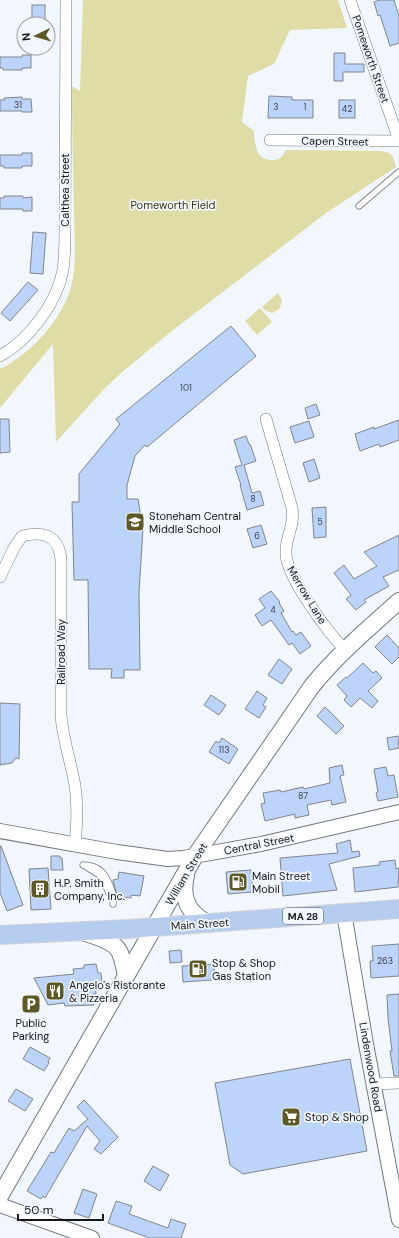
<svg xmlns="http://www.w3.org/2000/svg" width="399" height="1238" viewBox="0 0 399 1238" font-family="'DM Sans',sans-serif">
<rect width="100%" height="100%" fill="#f2f7fe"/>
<g fill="#e0dca5">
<path d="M83,0H338L347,28L290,30L274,64L248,76L242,122L254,131C254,138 255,146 258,153C262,160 274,162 280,158C283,156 284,152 286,150L378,151C392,152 393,154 396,167L326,213L168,334L120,374L104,389L56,442L53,344L0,408V369C31,354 64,318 72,283C77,260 74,234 74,211C73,169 72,128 72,86L80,91Z"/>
<polygon points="278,293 282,300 280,308 273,313 266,311 262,307"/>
<polygon points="260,308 272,322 257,335 245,321"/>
</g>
<g fill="#bcd3fa" stroke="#81858c">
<polygon points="380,0 394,0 399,16 399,43 390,46 380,15 378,16 374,2"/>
<rect x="32" y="5" width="13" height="19"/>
<polygon points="334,53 345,53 345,64 364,64 364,72 343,72 343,81 334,81"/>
<polygon points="22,55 31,55 31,68 22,68 22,70 3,70 3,68 0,68 0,57 22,57"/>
<polygon points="269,96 292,97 292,100 313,100 313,118 268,118"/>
<polygon points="22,97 22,99 31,99 32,112 22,112 22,111 0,111 0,100 4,100 4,98"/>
<rect x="339" y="100" width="16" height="18"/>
<polygon points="22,153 32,153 32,166 22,166 22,168 4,168 4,166 0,166 0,155 22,155"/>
<polygon points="4,196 23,196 23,198 32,197 32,211 23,211 23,209 0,209 0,198 4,198"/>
<polygon points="33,232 46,233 43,274 30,273"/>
<polygon points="28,282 38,290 10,321 1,313"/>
<polygon points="231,326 256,356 147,447 145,445 135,456 127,485 127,499 138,499 143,528 139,593 140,670 124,670 124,678 111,678 112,669 89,669 88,580 74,580 72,502 79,502 79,474 120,424 116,419"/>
<polygon points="316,404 320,415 308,419 305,408"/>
<polygon points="0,419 9,419 10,452 0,453"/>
<polygon points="399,420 399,440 380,447 379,444 360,451 355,434 374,427 374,429"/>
<polygon points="309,421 314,437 295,443 290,427"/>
<polygon points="246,436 249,444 250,444 256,461 244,465 252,493 260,491 264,505 247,510 240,485 241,485 235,467 242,465 234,440"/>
<polygon points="314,459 320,478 309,482 303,463"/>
<polygon points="326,507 326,537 314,538 312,508"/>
<polygon points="261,525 267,544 253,548 247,529"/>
<polygon points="399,535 399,570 383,577 389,586 364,600 366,602 356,610 346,599 351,595 334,573 344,565 354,579 377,566 364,552"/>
<polygon points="271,591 280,602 279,603 284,611 281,613 292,632 293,631 296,635 301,632 311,646 300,654 292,643 289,645 271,620 262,626 255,615 265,608 259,599"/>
<polygon points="387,635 399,648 399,657 392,664 375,647"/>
<polygon points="279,659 292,669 282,684 268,675"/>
<polygon points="363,663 373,673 376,671 382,678 368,691 378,701 372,708 360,698 351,707 344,700 347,696 337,685 346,677 347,678"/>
<polygon points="257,691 267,698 263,705 266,707 259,718 245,709"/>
<polygon points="211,695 226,705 219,715 204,705"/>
<polygon points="0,703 20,704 19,759 16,758 12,763 0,765"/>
<polygon points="325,707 344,726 336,734 317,716"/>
<polygon points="398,736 399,748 389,750 387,738"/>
<polygon points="222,738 238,749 229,764 209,752 216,741 219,743"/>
<polygon points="342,765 344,775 340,776 346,802 332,805 331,800 307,805 309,815 295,818 295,814 265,821 261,804 265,803 263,793 280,790 281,792 303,787 304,789 330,783 329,768"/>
<polygon points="386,767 388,776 394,775 398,797 378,801 376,793 378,792 374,769"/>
<polygon points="350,840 352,852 359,851 360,856 329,864 337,890 283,896 280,858 338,853 336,844"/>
<polygon points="0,846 1,846 23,905 7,911 0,893"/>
<polygon points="51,856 60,856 60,858 62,858 63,870 51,870"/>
<polygon points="395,860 396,869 399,868 398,887 355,892 353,868 380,865 379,862"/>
<polygon points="48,868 51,909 31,910 29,869"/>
<polygon points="251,870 253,892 228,894 226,872"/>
<polygon points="119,872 144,876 140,896 131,895 131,898 117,896 113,880 118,879"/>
<polygon points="399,944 399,976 371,978 370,961 373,961 372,946"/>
<polygon points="181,950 182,962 170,963 169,951"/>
<polygon points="96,964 98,973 101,973 102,983 95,984 96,994 93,994 94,1005 65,1006 64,1003 48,1005 34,978 74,974 73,969 84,968 84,965"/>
<polygon points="215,964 212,980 183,982 182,966"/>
<polygon points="399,994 399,1076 394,1076 390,1051 392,1051 388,1018 387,995"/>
<polygon points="30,1047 50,1058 48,1062 49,1063 44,1071 23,1059"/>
<polygon points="350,1059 367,1151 243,1174 230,1165 215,1083"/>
<polygon points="16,1089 33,1099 25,1111 8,1101"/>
<polygon points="84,1100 118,1137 101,1154 94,1149 100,1141 87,1126 45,1198 43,1196 41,1199 27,1191 51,1152 54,1153 69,1128 74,1131 88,1119 77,1107"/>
<polygon points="153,1166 169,1175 160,1191 144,1181"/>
<polygon points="83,1189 97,1194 89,1218 74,1213"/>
<polygon points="116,1201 132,1206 129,1214 168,1228 171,1219 186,1224 181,1238 150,1238 108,1223"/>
</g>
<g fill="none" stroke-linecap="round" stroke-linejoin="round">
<defs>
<g id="service">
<polyline points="359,206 399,172"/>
<path d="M83,865C99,865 106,874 111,888C113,893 114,898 113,904"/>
<polyline points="85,866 101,876 109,893"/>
</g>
<g id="minor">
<polyline points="350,0 399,140"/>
<polyline points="270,140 399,141"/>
<path d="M0,356C29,340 57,303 63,270C65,256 65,241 65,227L66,0"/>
<path d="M266,419L292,508C295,527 285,537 286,553C286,577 328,632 345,650"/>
<path d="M0,577L14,548L22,536C43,531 59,535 61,560V716C63,740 71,762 75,786C78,806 77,825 75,845"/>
<polyline points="374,1084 399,1083"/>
</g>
<g id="tertiary">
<polyline points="0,831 117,852 168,859 183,858 261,844 399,812"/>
<polyline points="344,913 366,1044 399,1220"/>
<polyline points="0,1205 92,1238"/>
</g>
<g id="secondary">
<path d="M186,875C181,897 187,913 208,923"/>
<path d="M83,932C94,936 113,940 119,951C123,958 124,968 126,975"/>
<path d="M0,1196L195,856L312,686C337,655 369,628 399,601"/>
</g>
<polyline id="primary" points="0,935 128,929 399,909"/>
</defs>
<use href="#service" stroke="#73777d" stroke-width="7"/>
<use href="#minor" stroke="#73777d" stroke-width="12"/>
<use href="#tertiary" stroke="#73777d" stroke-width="16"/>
<use href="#secondary" stroke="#73777d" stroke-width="18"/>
<use href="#primary" stroke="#d5d5d5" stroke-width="20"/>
<use href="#service" stroke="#fff" stroke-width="5.5"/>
<use href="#minor" stroke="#fff" stroke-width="11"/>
<use href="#tertiary" stroke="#fff" stroke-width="14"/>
<use href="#secondary" stroke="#fff" stroke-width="16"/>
<use href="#primary" stroke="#b6ccef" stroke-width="18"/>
</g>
<defs>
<symbol id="school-square" viewBox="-11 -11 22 22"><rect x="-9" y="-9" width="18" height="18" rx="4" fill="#5d5824" stroke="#f2f7fe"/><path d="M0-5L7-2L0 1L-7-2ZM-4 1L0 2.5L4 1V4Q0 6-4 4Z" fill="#fff"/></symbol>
<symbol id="fuel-square" viewBox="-11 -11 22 22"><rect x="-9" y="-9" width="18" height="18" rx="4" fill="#5d5824" stroke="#f2f7fe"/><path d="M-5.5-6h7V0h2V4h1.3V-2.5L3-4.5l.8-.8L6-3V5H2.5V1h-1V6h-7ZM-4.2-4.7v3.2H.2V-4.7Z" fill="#fff"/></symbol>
<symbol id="building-square" viewBox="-11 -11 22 22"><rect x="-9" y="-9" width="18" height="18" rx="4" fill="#5d5824" stroke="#f2f7fe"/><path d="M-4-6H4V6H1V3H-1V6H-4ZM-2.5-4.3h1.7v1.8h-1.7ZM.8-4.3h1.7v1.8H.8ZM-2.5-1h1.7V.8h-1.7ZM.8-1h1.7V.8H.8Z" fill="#fff"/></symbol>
<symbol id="restaurant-square" viewBox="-11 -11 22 22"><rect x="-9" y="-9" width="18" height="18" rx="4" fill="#5d5824" stroke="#f2f7fe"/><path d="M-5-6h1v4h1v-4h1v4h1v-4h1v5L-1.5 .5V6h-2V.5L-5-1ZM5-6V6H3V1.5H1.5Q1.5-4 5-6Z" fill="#fff"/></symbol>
<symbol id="parking-square" viewBox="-11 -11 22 22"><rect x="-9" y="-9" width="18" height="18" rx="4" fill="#5d5824" stroke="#f2f7fe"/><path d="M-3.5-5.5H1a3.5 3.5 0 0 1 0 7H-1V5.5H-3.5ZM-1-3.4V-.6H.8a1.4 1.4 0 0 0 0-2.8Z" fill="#fff"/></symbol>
<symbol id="supermarket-square" viewBox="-11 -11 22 22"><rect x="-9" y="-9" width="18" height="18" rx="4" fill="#5d5824" stroke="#f2f7fe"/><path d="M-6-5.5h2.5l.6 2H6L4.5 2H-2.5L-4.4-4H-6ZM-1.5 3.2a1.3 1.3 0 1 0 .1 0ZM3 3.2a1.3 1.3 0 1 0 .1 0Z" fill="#fff"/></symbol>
</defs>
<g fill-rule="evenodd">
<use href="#school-square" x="124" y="511" width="22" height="22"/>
<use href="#fuel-square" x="227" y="871" width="22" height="22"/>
<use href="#building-square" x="29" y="878" width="22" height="22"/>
<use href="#fuel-square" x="187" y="958" width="22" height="22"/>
<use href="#restaurant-square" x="44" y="980" width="22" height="22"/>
<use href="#parking-square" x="20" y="993" width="22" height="22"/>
<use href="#supermarket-square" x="280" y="1106" width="22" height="22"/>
</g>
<g text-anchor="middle" stroke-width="3.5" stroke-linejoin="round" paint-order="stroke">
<g font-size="9" fill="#3e4550">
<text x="18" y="108">31</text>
<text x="276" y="110">3</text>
<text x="305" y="110">1</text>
<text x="347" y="112">42</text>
<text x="186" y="391">101</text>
<text x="253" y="502">8</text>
<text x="320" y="525">5</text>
<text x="257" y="539">6</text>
<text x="273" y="613">4</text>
<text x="224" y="753">113</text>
<text x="303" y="799">87</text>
<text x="385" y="964">263</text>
</g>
<rect fill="#f2f7fe" stroke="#575a5d" stroke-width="1" x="283" y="908" width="40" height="16" rx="3"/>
<g font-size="10" font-weight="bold" fill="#141618">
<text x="303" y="920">MA 28</text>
</g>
<g font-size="11" fill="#141618" stroke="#f2f7fe">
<text transform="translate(371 59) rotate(71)" y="4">Pomeworth Street</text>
<text transform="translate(335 141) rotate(1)" y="4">Capen Street</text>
<text transform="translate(65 190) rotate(-90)" y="4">Calthea Street</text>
<text transform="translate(307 595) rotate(59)" y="4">Merrow Lane</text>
<text transform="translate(61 652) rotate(-90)" y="4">Railroad Way</text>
<text transform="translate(259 844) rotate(-11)" y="4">Central Street</text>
<text transform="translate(186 874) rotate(-59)" y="4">William Street</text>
<text transform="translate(200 924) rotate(-4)" y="4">Main Street</text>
<text transform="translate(371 1067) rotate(80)" y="4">Lindenwood Road</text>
</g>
<g font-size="11" fill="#393614" stroke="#f2f7fe">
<text x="173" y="209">Pomeworth Field</text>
</g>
<g font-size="11" fill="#141618" stroke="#f2f7fe" text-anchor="start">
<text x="149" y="520">Stoneham Central<tspan x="149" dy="13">Middle School</tspan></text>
<text x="252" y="880">Main Street<tspan x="252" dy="13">Mobil</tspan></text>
<text x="54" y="887">H.P. Smith<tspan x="54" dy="13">Company, Inc.</tspan></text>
<text x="212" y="967">Stop &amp; Shop<tspan x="212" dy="13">Gas Station</tspan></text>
<text x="69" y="989">Angelo's Ristorante<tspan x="69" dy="13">&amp; Pizzeria</tspan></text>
<text x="31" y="1027" text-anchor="middle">Public<tspan x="31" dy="13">Parking</tspan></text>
<text x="305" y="1121">Stop &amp; Shop</text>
</g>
</g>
<g transform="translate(36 36) rotate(265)"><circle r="19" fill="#f2f7fe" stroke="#999da2"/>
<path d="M0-3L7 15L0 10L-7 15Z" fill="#5d5824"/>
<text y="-6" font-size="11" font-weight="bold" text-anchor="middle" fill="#141618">N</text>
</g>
<path d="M18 1214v6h85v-6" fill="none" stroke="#141618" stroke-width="2"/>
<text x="24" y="1214" font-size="12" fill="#141618" stroke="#f2f7fe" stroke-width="3" paint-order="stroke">50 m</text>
</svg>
